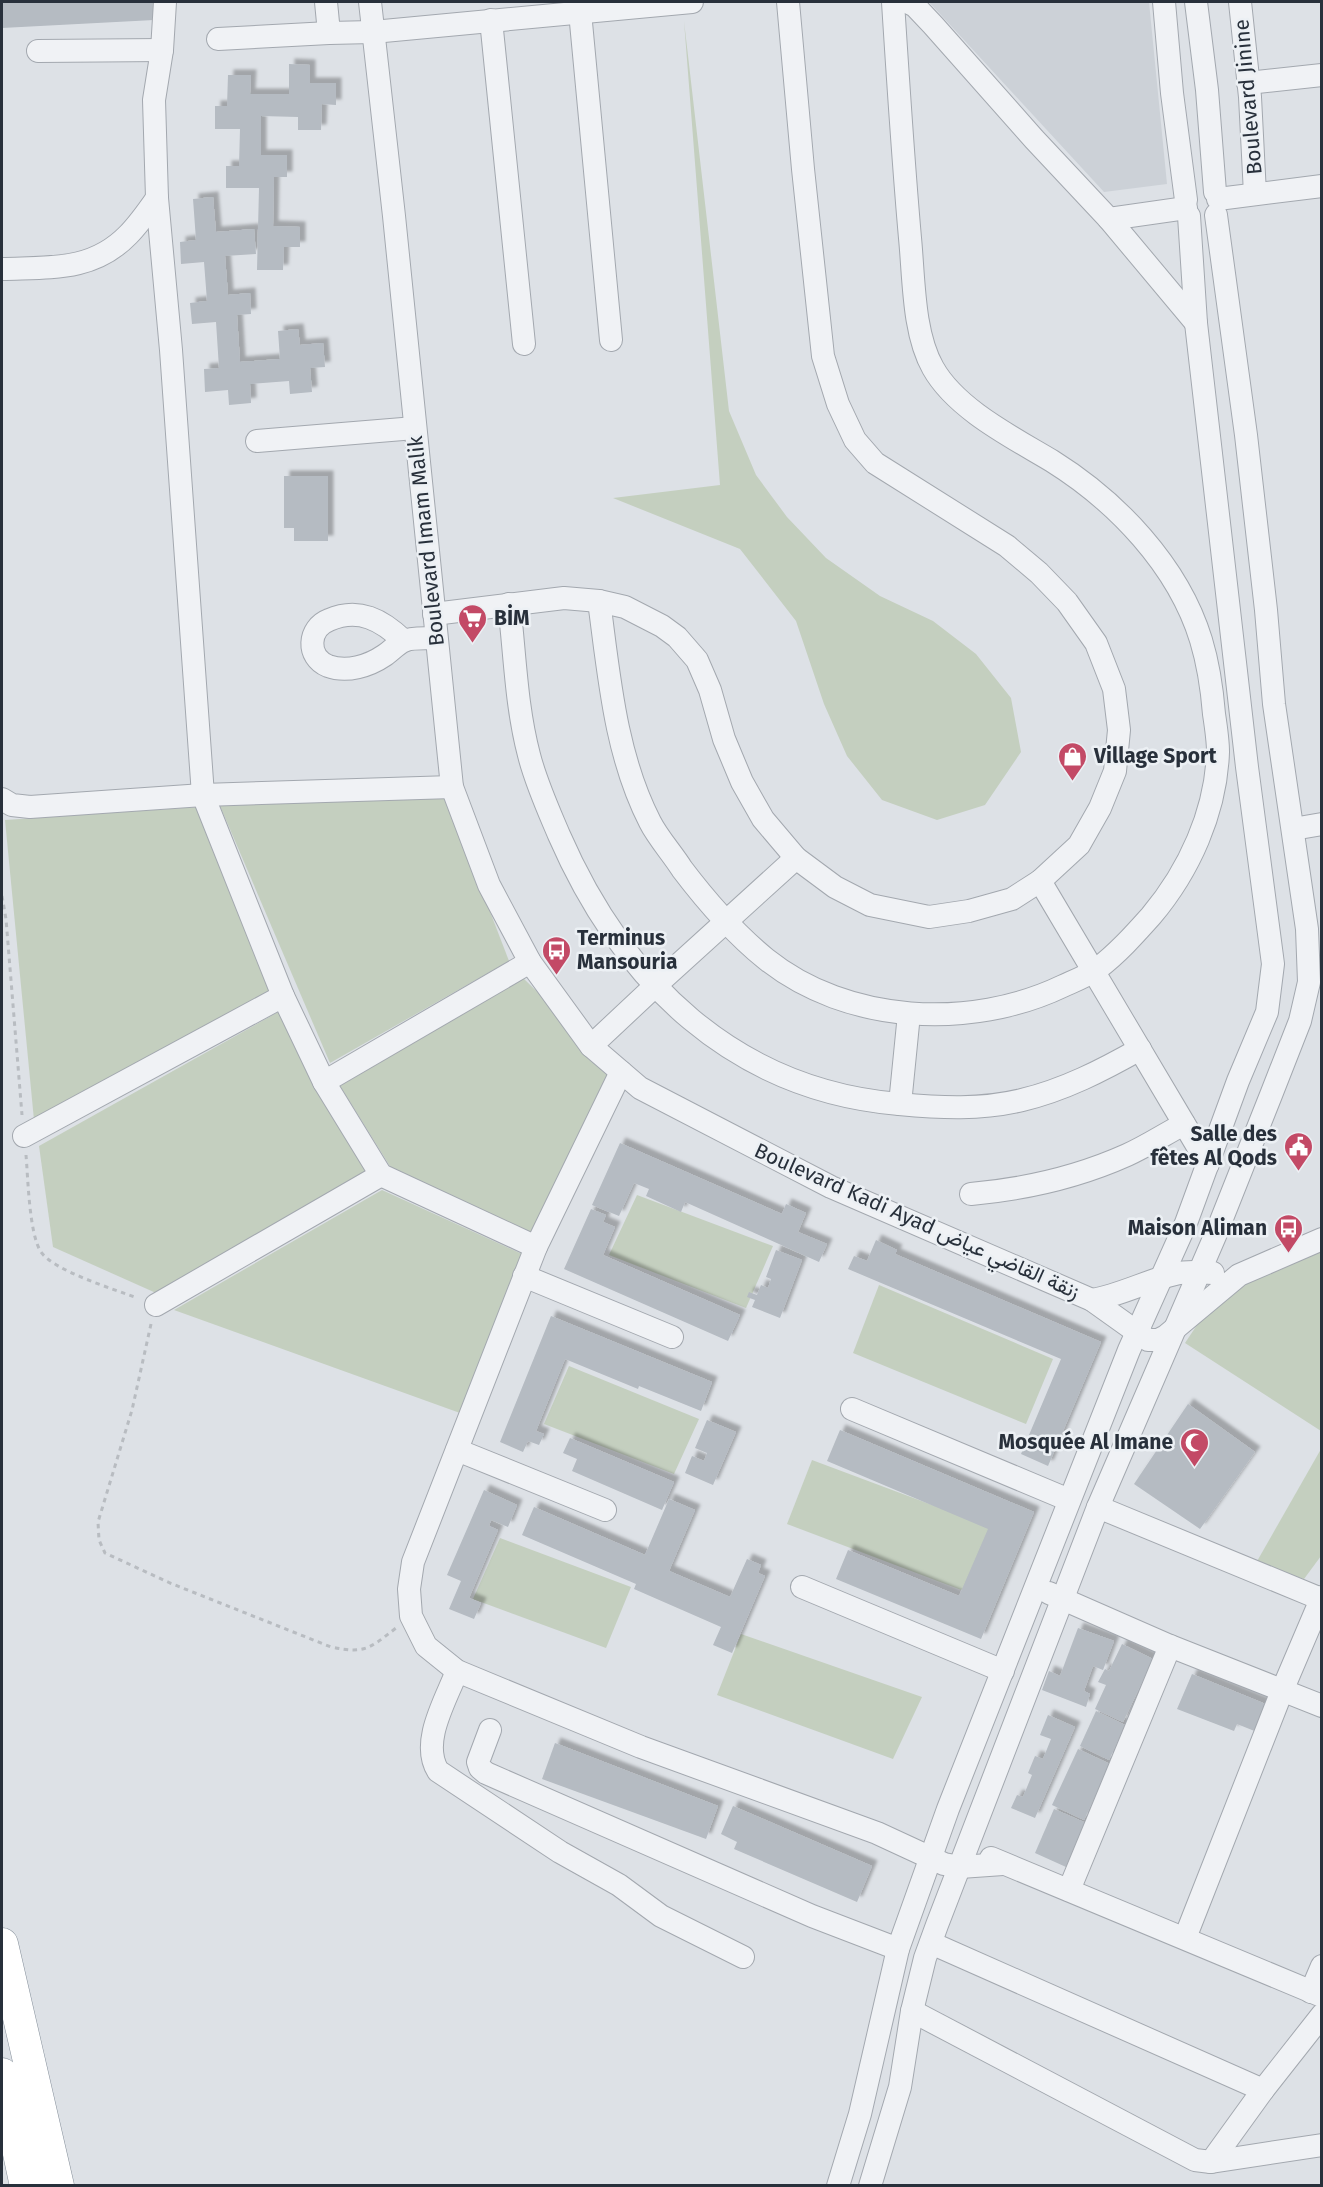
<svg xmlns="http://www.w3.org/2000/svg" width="1323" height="2187" font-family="'Fira Sans',Vazirmatn,sans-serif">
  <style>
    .built { fill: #ccd1d7 }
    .green { fill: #c4cfbf }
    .building { fill: #b5bbc2; filter: url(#shadow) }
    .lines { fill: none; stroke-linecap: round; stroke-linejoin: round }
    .minor-casing { stroke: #a3a8af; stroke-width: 24 }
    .highway-casing { stroke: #86909b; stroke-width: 33 }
    .path { stroke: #b8bcc1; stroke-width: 3; stroke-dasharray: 4.5 4.5; stroke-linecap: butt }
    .minor { stroke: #f0f2f5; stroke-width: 22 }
    .highway { stroke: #fff; stroke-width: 32 }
    .labels { text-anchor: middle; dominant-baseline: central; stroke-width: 5; stroke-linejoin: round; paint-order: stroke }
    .street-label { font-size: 21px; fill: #28303b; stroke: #ecf0f4 }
    .poi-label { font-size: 21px; font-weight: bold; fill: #28303b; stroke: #ecf0f4; text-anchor: start }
  </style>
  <defs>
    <filter id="shadow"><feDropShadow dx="5.5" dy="-5.5" stdDeviation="1.5" flood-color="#0004"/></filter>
  </defs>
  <rect width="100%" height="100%" fill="#dde1e6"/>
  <path class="built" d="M929,2H1149L1167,184L1104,192Z"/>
  <g class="green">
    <path d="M684,21L729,411L756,475L787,517L826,558L880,596L933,621L976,654L1011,698L1021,752L985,805L937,820L882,800L847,756L824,704L796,621L740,549L613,498L720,485Z"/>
    <path d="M446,797L509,961L330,1063L220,806Z"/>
    <path d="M199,807L271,990L34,1120L5,820Z"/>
    <path d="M523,978L616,1068L527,1243L391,1168L340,1086Z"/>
    <path d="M280,1011L366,1171L156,1293L53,1247L39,1146Z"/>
    <path d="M382,1190L522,1254L460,1413L174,1310Z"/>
    <path d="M637,1195L773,1246L746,1308L609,1255Z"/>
    <path d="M1321,1249V1431L1185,1343L1223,1286Z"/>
    <path d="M879,1285L1053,1359L1026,1424L853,1353Z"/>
    <path d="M569,1366L699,1419L674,1474L544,1424Z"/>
    <path d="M1321,1449V1556L1304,1579L1256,1563Z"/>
    <path d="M812,1460L991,1527L964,1591L787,1524Z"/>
    <path d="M500,1538L631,1587L606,1648L473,1599Z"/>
    <path d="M741,1634L922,1697L893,1759L717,1695Z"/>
  </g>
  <g class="building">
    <path d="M2,2H152L154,20L2,28Z"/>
    <path d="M289,64L310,65V83H336V105L322,104L321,130H298V117L261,116V155H287V177H274L273,226L300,227V247H284L283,270H257L259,188H226V166H239L240,129H215V106H227L228,75H251L250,94H289Z"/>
    <path d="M213,197L216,232L254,229L256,254L225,256L228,295L250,293L251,314L237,315L240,362L280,359L278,331L298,329L300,345L323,343L325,367L310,368L312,392L290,394L289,381L250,384L251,403L229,405L228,390L205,392L204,369L219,368L216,322L192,324L190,303L207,301L204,262L181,264L180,242L196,240L193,199Z"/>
    <path d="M284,476H328V541H294V528H284Z"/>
    <path d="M620,1143L782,1214L786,1204L806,1213L798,1232L827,1244L819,1262L685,1202L681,1212L646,1196L649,1189L634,1183L619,1216L592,1205Z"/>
    <path d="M591,1209L606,1215L603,1222L615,1227L603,1255L740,1315L728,1341L564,1269Z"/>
    <path d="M876,1240L897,1250L895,1254L1101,1342L1048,1466L1021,1454L1061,1359L848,1269L854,1256L867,1261Z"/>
    <path d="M776,1250L802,1260L780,1318L752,1307L755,1300L747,1297L749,1292L757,1295L761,1285L768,1288L771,1279L766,1277Z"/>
    <path d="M551,1316L712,1382L701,1411L639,1386L638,1389L565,1359L536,1431L544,1434L539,1445L528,1441L523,1452L500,1442Z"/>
    <path d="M1188,1404L1255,1452L1200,1529L1134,1484Z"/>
    <path d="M707,1420L736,1432L713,1485L685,1473L692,1456L704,1461L707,1453L695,1448Z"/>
    <path d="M840,1430L1034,1512L981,1639L836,1579L848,1550L959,1596L988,1529L827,1461Z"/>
    <path d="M570,1438L674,1482L662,1510L572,1471L577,1459L563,1453Z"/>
    <path d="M484,1490L517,1505L508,1527L491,1520L489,1526L498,1530L469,1598L481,1603L474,1619L449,1609L461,1581L447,1575Z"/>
    <path d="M669,1499L695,1510L669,1571L730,1597L747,1559L761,1565L758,1573L765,1576L732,1653L713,1645L721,1627L634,1589L636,1584L522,1535L534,1507L645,1555Z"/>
    <path d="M1078,1628L1114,1641L1103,1670L1093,1666L1084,1691L1090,1694L1086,1707L1042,1690L1049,1671L1060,1676Z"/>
    <path d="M1122,1644L1153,1659L1123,1722L1095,1709L1106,1685L1098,1682L1105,1669L1109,1671Z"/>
    <path d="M1192,1674L1268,1705L1257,1732L1237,1724L1234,1731L1177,1709Z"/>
    <path d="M1096,1711L1125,1725L1109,1760L1080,1746Z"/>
    <path d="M1048,1715L1075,1727L1035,1818L1011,1808L1017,1795L1023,1797L1032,1775L1028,1773L1035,1756L1043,1759L1051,1739L1040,1735Z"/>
    <path d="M555,1743L718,1806L706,1839L542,1779Z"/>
    <path d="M1078,1749L1110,1764L1084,1820L1052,1805Z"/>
    <path d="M733,1806L872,1866L857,1902L734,1849L737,1842L721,1834Z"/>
    <path d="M1054,1809L1086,1823L1066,1867L1035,1853Z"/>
  </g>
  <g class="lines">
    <defs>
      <g id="minor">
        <path d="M165,2L162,50L154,100L157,198L171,350L203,795L283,996L324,1082L381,1175L536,1247"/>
        <path d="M326,2L329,33L373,32L692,2"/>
        <path d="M370,2L394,216L452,787L489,885L530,962L591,1046L640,1088L831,1187L1092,1300L1148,1340H1158L1166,1336L1239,1275L1322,1239"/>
        <path d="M907,2L915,6L933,25L1034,139L1109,219L1196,323"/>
        <path d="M1164,2L1172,93L1186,200"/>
        <path d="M1196,2L1207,90L1215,192"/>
        <path d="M1240,2L1250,97L1255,194"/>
        <path d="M580,12L611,340"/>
        <path d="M491,20L524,344"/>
        <path d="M218,39L329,33"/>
        <path d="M38,51L162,50"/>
        <path d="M1248,83L1322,75"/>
        <path d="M1218,199L1322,186"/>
        <path d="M1109,219L1186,208"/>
        <path d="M2,269C49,267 92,272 128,235C139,224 148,211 157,198"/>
        <path d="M257,441L415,428"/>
        <path d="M599,601C609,675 615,754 650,822C658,838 672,853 682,869C707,902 734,933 766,959C847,1024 971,1030 1063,986C1074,981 1087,976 1097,969C1117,954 1134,935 1151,916C1189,871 1216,812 1218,752C1218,740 1216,727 1214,714C1212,689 1208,663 1201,640C1178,565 1116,501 1052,461C1012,437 956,409 933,368C913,333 914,279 910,238C903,159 898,81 893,2"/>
        <path d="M509,604C515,654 516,706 529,755C536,783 548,809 559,835C623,982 734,1090 899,1104C941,1108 981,1110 1022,1100C1064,1090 1103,1070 1140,1049"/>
        <path d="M434,614L564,598L599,601L625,607L662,626L677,637L697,660L710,690L724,739L742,782L763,819L796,858L835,887L870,905L929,917L969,911L1012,899L1040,881L1079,845L1100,808L1115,771L1119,730L1114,689L1096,643L1067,602L1039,573L1007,546L875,463L855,440L838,404L823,356L803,169L788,2"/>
        <path d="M404,641C382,620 359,607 329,620C308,628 306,657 328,666C347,673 369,666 385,655C391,651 397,644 404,641C412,637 427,639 436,638"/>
        <path d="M2,799L12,805L30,807L203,795L452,787"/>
        <path d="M1293,829L1322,824"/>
        <path d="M1040,881L1208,1164"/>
        <path d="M591,1046L655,986L796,858"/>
        <path d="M621,1072L536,1247L413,1562L409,1589L411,1616L426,1646L457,1671L641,1747L877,1833L944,1864L960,1867L1003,1864"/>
        <path d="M324,1082L530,962"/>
        <path d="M900,1104L909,1014"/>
        <path d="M24,1136L283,996"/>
        <path d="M971,1194C1026,1189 1078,1177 1127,1155C1147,1146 1165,1134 1184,1124"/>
        <path d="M524,1276L672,1337"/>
        <path d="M1092,1300C1121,1295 1146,1281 1175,1274C1187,1271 1200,1272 1213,1273"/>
        <path d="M156,1305L381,1175"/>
        <path d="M852,1409L1069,1500"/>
        <path d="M457,1450L605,1510"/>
        <path d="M1098,1507L1321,1599"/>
        <path d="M802,1587L1003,1671"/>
        <path d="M1049,1593L1170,1646L1322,1706"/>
        <path d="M457,1671C446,1700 420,1742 438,1771L560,1852L619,1885L661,1916L743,1957"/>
        <path d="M490,1730L478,1762L480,1768L486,1773L812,1916L898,1949"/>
        <path d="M991,1858L1322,1996"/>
        <path d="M1069,1890L1170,1646"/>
        <path d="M1185,1938L1282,1691L1322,1597"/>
        <path d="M931,1943L1263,2090"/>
        <path d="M1311,1992L1322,1966"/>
        <path d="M912,2011L1195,2160L1211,2162L1322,2145"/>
        <path d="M1211,2162L1263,2090L1322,2015"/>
        <path d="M838,2186L860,2114L898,1949L948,1809L1129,1350L1186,1223L1238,1081L1267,1012L1273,964L1247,767L1196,323L1189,216"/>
        <path d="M870,2186L900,2087L912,2011L925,1958L937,1925L1098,1507L1215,1236L1271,1095L1300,1021L1309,982L1307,929L1274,704L1266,610L1246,435L1216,215"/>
      </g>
      <g id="highway">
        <path d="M2,1944L58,2186"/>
        <path d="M2,2074L26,2186"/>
      </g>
    </defs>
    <use href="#minor" class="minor-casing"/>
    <use href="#highway" class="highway-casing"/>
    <g class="path">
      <path d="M2,896L6,919L22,1115"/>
      <path d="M26,1155C28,1177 29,1234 41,1252C54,1271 114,1289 137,1298"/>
      <path d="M151,1324L132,1410L98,1522L99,1540L105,1553L170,1583L331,1647C365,1654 369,1649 396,1628"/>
    </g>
    <use href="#minor" class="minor"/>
    <use href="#highway" class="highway"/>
  </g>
  <defs>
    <symbol id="supermarket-pin" viewBox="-11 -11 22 30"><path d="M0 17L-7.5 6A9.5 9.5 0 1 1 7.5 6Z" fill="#c34a66" stroke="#ecf0f4"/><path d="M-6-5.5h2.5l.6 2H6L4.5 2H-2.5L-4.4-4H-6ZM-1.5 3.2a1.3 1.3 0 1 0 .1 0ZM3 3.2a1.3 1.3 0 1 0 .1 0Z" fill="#fff"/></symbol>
    <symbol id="shop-pin" viewBox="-11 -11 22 30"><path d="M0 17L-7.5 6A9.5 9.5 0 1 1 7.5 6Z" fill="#c34a66" stroke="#ecf0f4"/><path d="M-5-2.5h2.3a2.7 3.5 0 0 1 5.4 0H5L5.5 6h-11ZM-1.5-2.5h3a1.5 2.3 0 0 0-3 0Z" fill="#fff"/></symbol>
    <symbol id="bus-pin" viewBox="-11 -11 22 30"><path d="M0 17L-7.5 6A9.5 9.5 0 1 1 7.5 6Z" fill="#c34a66" stroke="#ecf0f4"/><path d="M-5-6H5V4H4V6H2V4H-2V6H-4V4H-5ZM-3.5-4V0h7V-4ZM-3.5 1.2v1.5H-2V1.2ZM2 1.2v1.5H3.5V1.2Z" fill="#fff"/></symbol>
    <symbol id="civic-pin" viewBox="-11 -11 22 30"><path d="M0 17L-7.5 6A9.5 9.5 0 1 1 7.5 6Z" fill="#c34a66" stroke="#ecf0f4"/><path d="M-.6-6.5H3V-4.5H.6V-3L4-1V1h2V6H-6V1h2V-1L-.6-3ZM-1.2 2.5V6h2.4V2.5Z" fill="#fff"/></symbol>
    <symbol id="mosque-pin" viewBox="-11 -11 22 30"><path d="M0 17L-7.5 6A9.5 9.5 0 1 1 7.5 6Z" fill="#c34a66" stroke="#ecf0f4"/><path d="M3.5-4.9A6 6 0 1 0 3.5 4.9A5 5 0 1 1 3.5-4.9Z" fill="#fff"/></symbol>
  </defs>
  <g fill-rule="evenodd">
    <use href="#supermarket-pin" x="456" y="602" width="33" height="45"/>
    <use href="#shop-pin" x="1056" y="740" width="33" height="45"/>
    <use href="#bus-pin" x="540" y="934" width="33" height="45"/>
    <use href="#civic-pin" x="1282" y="1130" width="33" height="45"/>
    <use href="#bus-pin" x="1272" y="1212" width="33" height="45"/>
    <use href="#mosque-pin" x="1178" y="1426" width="33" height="45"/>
  </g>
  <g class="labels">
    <g class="street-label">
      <text transform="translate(1248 97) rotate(-95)">Boulevard Jinine</text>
      <text transform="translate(426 541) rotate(-96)">Boulevard Imam Malik</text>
      <text transform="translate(917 1221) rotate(24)">Boulevard Kadi Ayad زنقة القاضي عياض</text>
    </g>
    <g class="poi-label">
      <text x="494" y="618">BİM</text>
      <text x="1094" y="756">Village Sport</text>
      <text x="577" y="938">Terminus<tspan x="577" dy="24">Mansouria</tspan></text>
      <text x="1277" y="1134" text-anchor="end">Salle des<tspan x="1277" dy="24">fêtes Al Qods</tspan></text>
      <text x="1267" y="1228" text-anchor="end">Maison Aliman</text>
      <text x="1173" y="1442" text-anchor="end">Mosquée Al Imane</text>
    </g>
  </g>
  <rect width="1323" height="2187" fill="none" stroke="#28303b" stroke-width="6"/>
</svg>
